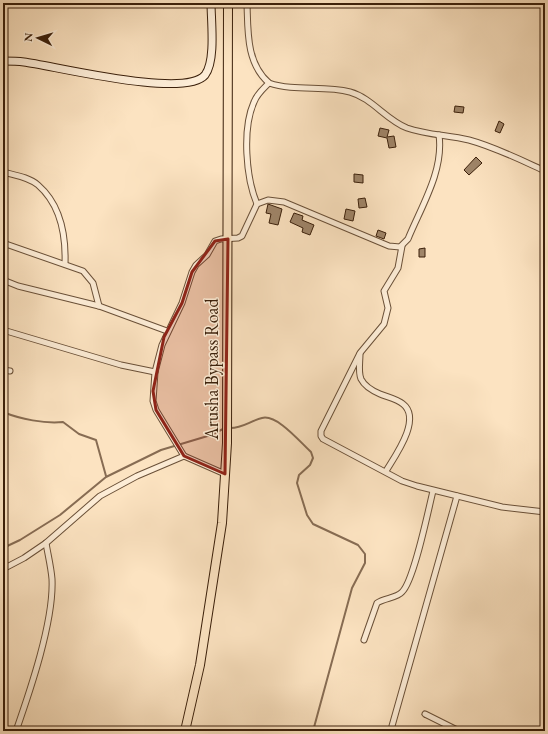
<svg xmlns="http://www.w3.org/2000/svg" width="548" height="734" font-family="'EB Garamond',serif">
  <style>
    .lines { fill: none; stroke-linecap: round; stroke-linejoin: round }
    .stream { stroke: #876c53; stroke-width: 2 }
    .building { fill: #9f8569; stroke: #3a1f0a }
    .street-casing { stroke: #6a5038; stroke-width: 7 }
    .secondary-casing { stroke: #3a1f0a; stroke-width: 9 }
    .primary-casing { stroke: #3a1f0a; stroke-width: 10 }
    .street { stroke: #fdedd7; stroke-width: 5 }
    .secondary { stroke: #fdedd7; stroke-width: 7 }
    .primary { stroke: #fce3c1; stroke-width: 8 }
    .marked { fill: #8f2418; fill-opacity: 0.2; stroke: #8f2418; stroke-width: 3; stroke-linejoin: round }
    .labels { text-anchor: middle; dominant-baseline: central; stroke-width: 3; stroke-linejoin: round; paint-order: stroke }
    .street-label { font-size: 18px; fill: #3a1f0a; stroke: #fdedd7 }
  </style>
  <rect width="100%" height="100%" fill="#fce3c1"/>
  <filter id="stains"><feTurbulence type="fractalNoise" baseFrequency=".005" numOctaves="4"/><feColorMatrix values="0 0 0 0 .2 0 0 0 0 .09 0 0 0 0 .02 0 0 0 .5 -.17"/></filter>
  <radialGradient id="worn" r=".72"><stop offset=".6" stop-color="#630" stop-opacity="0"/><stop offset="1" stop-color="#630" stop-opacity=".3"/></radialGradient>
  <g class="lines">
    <g class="stream">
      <path d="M3,412C20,419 45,424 63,422L79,434L96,440L106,476"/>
      <path d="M229,428C241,429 250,421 262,418C277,414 300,442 311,452L313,458L310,465L299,475L297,483L307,515L313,524L358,545L365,554V563L352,588L313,731"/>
      <path d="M3,548L20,540L60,515L106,477L161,450L211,435L225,428"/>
    </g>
  </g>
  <g class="building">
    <path d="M455,106L464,107L463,113L454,112Z"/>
    <path d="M499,121L504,124L500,133L495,131Z"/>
    <path d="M380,128L389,130L387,137L394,136L396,147L389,148L387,138L378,136Z"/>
    <path d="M476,157L482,163L469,175L464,170Z"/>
    <path d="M354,174L363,175V183L354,182Z"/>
    <path d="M365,198L367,207L359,208L358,199Z"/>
    <path d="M268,204L282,209L278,225L269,223L271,214L266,213Z"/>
    <path d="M346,209L355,211L353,221L344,219Z"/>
    <path d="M294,213L303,216L302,220L314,225L310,235L302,232L303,228L290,222Z"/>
    <path d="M378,230L386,233L384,239L376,236Z"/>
    <path d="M425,248V257H419V249Z"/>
  </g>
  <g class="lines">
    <defs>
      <g id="street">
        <path d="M247,3C248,31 246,63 269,83C295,92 324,85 350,92C372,98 386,120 407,128C427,135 448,135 469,140C495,147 521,160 545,171"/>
        <path d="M3,172C14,175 29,177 38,185C61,205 66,235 65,264"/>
        <path d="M257,204C246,178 242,129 254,102C257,94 263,89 269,83"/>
        <path d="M3,243L83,271L93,283L99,306"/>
        <path d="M402,246L398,268L384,291L388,308L384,324L360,353L321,431V436L323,439L402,481L417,486L502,507L545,512"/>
        <path d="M3,280L18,286L99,306L167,331"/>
        <path d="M3,330L121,365L155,372"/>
        <path d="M360,354C360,362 358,372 361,379C365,387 373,391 380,394C387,397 397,399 403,404C422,419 395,456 386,471"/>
        <path d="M3,370L10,371"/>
        <path d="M184,456L156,410L153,401L155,372L162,345L182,303L192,272L196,265L207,255L215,241L221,239L238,238L242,236L257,204L268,200L284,202L389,246L400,247L408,239C421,207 444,171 439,135"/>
        <path d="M3,569L24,558L46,543L100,496L137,476L184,456L225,474"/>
        <path d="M364,640L377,603C384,598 397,598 402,592C414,581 428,511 433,491"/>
        <path d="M425,714L459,731"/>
        <path d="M16,731C30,691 54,621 52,579C51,567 48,555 46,543"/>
        <path d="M394,731L392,726L457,496"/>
      </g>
      <path id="secondary" d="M3,61C10,61 17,61 24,62C55,66 185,99 205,75C216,61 211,20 211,3"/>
      <path id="primary" d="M185,731L200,665L222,523L227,443L228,3"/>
    </defs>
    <use href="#street" class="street-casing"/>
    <use href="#secondary" class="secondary-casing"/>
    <use href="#primary" class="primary-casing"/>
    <use href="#street" class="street"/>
    <use href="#secondary" class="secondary"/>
    <use href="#primary" class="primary"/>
  </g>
  <path class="marked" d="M228,239L225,474L184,456L156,410L153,391L164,337L182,303L192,272L215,241Z"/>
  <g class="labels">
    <g class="street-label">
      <text transform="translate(211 369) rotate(-90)">Arusha Bypass Road</text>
    </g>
  </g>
  <rect width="548" height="734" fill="none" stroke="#fce3c1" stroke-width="16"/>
  <rect x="4" y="4" width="540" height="726" fill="none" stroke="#3a1f0a" stroke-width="2"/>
  <rect x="8" y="8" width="532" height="718" fill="none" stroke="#3a1f0a"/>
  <g transform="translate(38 38) rotate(275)" stroke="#fdedd7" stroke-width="3" paint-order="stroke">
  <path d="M0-3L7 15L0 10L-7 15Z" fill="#3a1f0a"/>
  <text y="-6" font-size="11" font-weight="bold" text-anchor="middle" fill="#3a1f0a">N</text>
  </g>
  <rect width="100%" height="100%" filter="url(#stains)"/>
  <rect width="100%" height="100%" fill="url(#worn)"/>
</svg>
